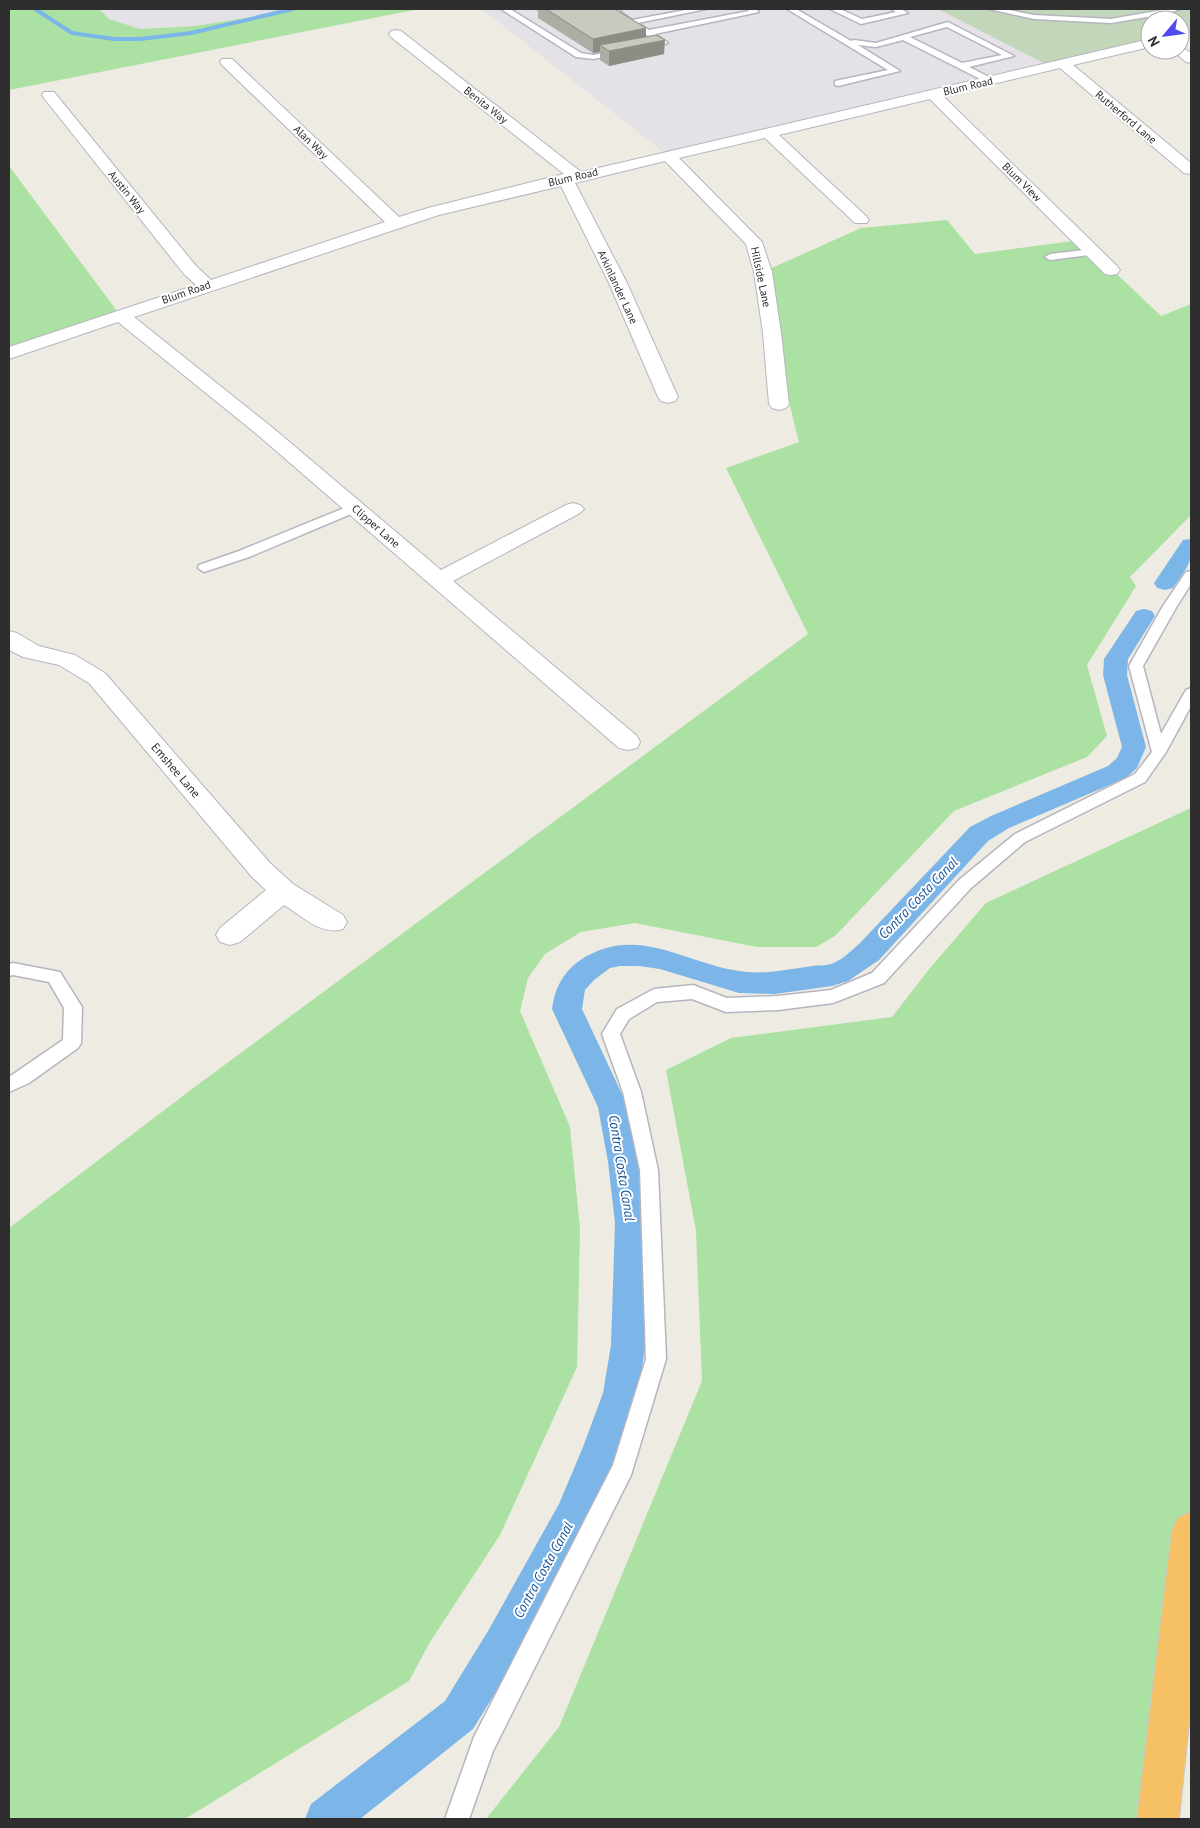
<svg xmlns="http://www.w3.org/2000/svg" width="1200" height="1828" font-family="'PT Sans',sans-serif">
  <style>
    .industrial { fill: #e4e1e7 }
    .green { fill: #abe1a2 }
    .cemetery { fill: #c2d7ba }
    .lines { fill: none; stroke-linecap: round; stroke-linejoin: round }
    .stream { stroke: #7cb6e9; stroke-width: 4 }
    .canal { fill: #7cb6e9; fill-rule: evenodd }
    .lane-casing { stroke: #b5b5c0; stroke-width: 3 }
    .street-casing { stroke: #b5b5c0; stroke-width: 2 }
    .highway-casing { stroke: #c9c9c9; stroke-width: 2 }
    .lane { fill: #fff; fill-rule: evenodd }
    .street { fill: #fff; fill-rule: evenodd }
    .highway { fill: #f6c165; fill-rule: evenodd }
    .wall { fill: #aeada5 }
    .shaded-wall { fill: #8d8d86 }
    .building { fill: #cac9c0; stroke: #8d8d86 }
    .labels { text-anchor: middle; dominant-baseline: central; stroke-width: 4; stroke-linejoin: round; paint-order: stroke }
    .far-street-label { font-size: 11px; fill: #2e2e2e; stroke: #fff }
    .street-label { font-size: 12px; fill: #2e2e2e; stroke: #fff }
    .water-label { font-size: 14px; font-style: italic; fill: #15529a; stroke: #fff }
  </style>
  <rect width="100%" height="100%" fill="#eeebe2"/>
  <g class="industrial">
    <path d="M99,9H290L276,13L194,26L140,29L109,19Z"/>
    <path d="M482,9H938L1051,67L667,155Z"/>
  </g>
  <g class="green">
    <path d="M9,9H99L109,19L140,29L195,26L276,13L290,9H419L9,90Z"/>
    <path d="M9,166L120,315L9,353Z"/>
    <path d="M947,220L975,254L1081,240L1161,316L1191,304V515L1130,577L1136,586L1087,665L1107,736L1087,757L954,811L835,936L816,947H757L635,923L581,932L545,954L528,978L520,1011L570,1127L580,1229L577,1367L500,1535L430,1642L409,1681L185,1819H9V1228L196,1086L808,634L726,468L799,442L772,333L763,272L861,228Z"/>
    <path d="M1191,808V1545L1160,1819H486L559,1727L702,1381L696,1231L666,1070L731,1038L892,1017L930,968L986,903Z"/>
  </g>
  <path class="cemetery" d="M938,9H1191V32L1180,35V20H1150V43L1051,67Z"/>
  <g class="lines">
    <path class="stream" d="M35,9L72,33L114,39H140L191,33L293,9"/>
    <g class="canal">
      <path d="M1191,539C1193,564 1187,567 1173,588L1165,590L1157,588L1154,583L1183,540Z"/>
      <path d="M1144,609L1152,611L1155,616L1128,659L1127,675L1146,747L1137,768L1126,778L1009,828L988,841L879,960L848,981L832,986L775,994L739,993L660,969L639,966H620L610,968L594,980L585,990L582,1009L628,1107L640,1162L647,1223L645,1345L639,1393L619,1448L585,1530L516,1659L473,1729L360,1819H305L311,1804L445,1701L488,1631L559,1504L583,1447L603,1393L611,1345L615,1223L608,1162L598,1107L552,1009C554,990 563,972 579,961C638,921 688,967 747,972C769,974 790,969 812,966C818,965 825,966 831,964C841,961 851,951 859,944L970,827L991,816L1108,766L1117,758L1122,747L1103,675L1104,659L1136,611Z"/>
    </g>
    <defs>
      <g id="lane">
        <path d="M501,9H510L581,53L593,55L621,50L625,52L593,59L576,57Z"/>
        <path d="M609,9H622L619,11L632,20L691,9H706L638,23L649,30L749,11L748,9H756L759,12L655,34L668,43L655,46L651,44L656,41L609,12Z"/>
        <path d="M787,9H796L851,41L854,40L876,43L948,22L1014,56L969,67L993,79L994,81L990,84L903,40L876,47L858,45L900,71L838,86L835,85V81L888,70ZM947,27L1002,55L962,63L910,37Z"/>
        <path d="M830,9H840L862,19L896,12L891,9H901L908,13L861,24Z"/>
        <path d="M989,9H1004L1034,15L1111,19L1168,9H1181L1168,13L1181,20H1170L1159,15L1111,23L1034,19Z"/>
        <path d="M1093,249L1098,252L1097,254L1050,260L1045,257L1050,254Z"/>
        <path d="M354,504L358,505L360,508L358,511L249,557L204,572L198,568L199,565L239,551Z"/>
        <path d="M1191,571V584L1177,606L1143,666L1161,734L1186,690L1191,688V706L1166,752L1145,782L1025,842L971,888L884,983L833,1003L778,1010L726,1012L692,999L657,1002L629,1019L620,1034L641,1092L658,1170L666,1359L631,1475L493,1751L469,1819H445L474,1737L613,1465L646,1359L640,1170L623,1092L602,1034L617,1009L654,989L693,985L727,998L778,996L831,990L872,973L959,880L1015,834L1135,774L1152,752L1129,666L1163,606L1186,572Z"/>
        <path d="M13,963L60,972L82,1007L81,1043L78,1048L29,1083L9,1092V1077L63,1040L64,1008L49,982L13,975L9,976V964Z"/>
      </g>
      <g id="street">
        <path d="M396,30L401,31L581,172L1150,39V47L1073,65L1191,163V174L1184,173L1060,68L943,96L1117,266L1120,270L1117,274L1111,275L1105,274L930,99L779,135L867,217L869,220L867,223H855L765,138L679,158L762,242L772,272L781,333L789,404L786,408L779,410L772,408L769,404L763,333L754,272L746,244L665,161L575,183L627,283L678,397L675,401L668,403L661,401L658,397L609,283L561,186L439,215L134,317L273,428L441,570L566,505L573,503L580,505L584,509L580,513L453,581L637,736L640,742L637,748L628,750L619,748L259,436L118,322L9,359V347L196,285L184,274L44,98L42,95L44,92H54L196,266L211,280L385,222L222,65L220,62L222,59H232L399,217L428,208L564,174L391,37L389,34L391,31Z"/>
        <path d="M1180,46L1191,53V63L1186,62L1172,50H1180Z"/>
        <path d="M9,631L17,633L39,646L75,655L105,673L270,863L293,884L343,915L347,922L343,929C322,936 302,916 284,905L240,942L230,945L220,942L216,935L220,928L266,890L252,877L89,683L59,665L23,657L9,650Z"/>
      </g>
      <path id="highway" d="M1191,1512V1704L1179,1819H1137L1172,1531L1178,1518Z"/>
    </defs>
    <use href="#lane" class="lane-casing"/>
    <use href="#street" class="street-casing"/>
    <use href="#highway" class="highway-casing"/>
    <use href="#lane" class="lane"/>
    <use href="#street" class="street"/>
    <use href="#highway" class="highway"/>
  </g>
  <path class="wall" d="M534,9H615L664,54L609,66L600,60V52L593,53L538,18V11Z"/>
  <g class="shaded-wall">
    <path d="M646,28V42L600,45V52L593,53V39Z"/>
    <path d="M665,40L664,54L609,66V51Z"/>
  </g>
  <g class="building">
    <path d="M546,9H615L646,28L593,39Z"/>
    <path d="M656,35L665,40L609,51L600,45Z"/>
  </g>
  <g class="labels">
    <g class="far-street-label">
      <text transform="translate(968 86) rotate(-13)">Blum Road</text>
      <text transform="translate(486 105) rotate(38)">Benita Way</text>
      <text transform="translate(1126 117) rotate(40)">Rutherford Lane</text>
      <text transform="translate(311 142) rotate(44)">Alan Way</text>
      <text transform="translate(573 177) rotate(-13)">Blum Road</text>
      <text transform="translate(1022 182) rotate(45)">Blum View</text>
      <text transform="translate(127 192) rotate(51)">Austin Way</text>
      <text transform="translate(761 277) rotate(78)">Hillside Lane</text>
      <text transform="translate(618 287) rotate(65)">Arkinlander Lane</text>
      <text transform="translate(186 292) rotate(-19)">Blum Road</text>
      <text transform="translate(376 526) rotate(41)">Clipper Lane</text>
    </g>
    <g class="street-label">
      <text transform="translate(176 770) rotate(49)">Emshee Lane</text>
    </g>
    <g class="water-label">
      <text transform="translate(918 898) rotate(-46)">Contra Costa Canal</text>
      <text transform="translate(622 1168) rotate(81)">Contra Costa Canal</text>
      <text transform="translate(543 1570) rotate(-61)">Contra Costa Canal</text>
    </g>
  </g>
  <rect width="1200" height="1828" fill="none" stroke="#2e2e2e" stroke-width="20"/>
  <g transform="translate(1165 35) rotate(241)"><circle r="24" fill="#ffffff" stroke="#ababab"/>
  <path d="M0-4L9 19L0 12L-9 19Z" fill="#4e4cf1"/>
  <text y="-8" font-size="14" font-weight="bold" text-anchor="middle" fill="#2e2e2e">N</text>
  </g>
</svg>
